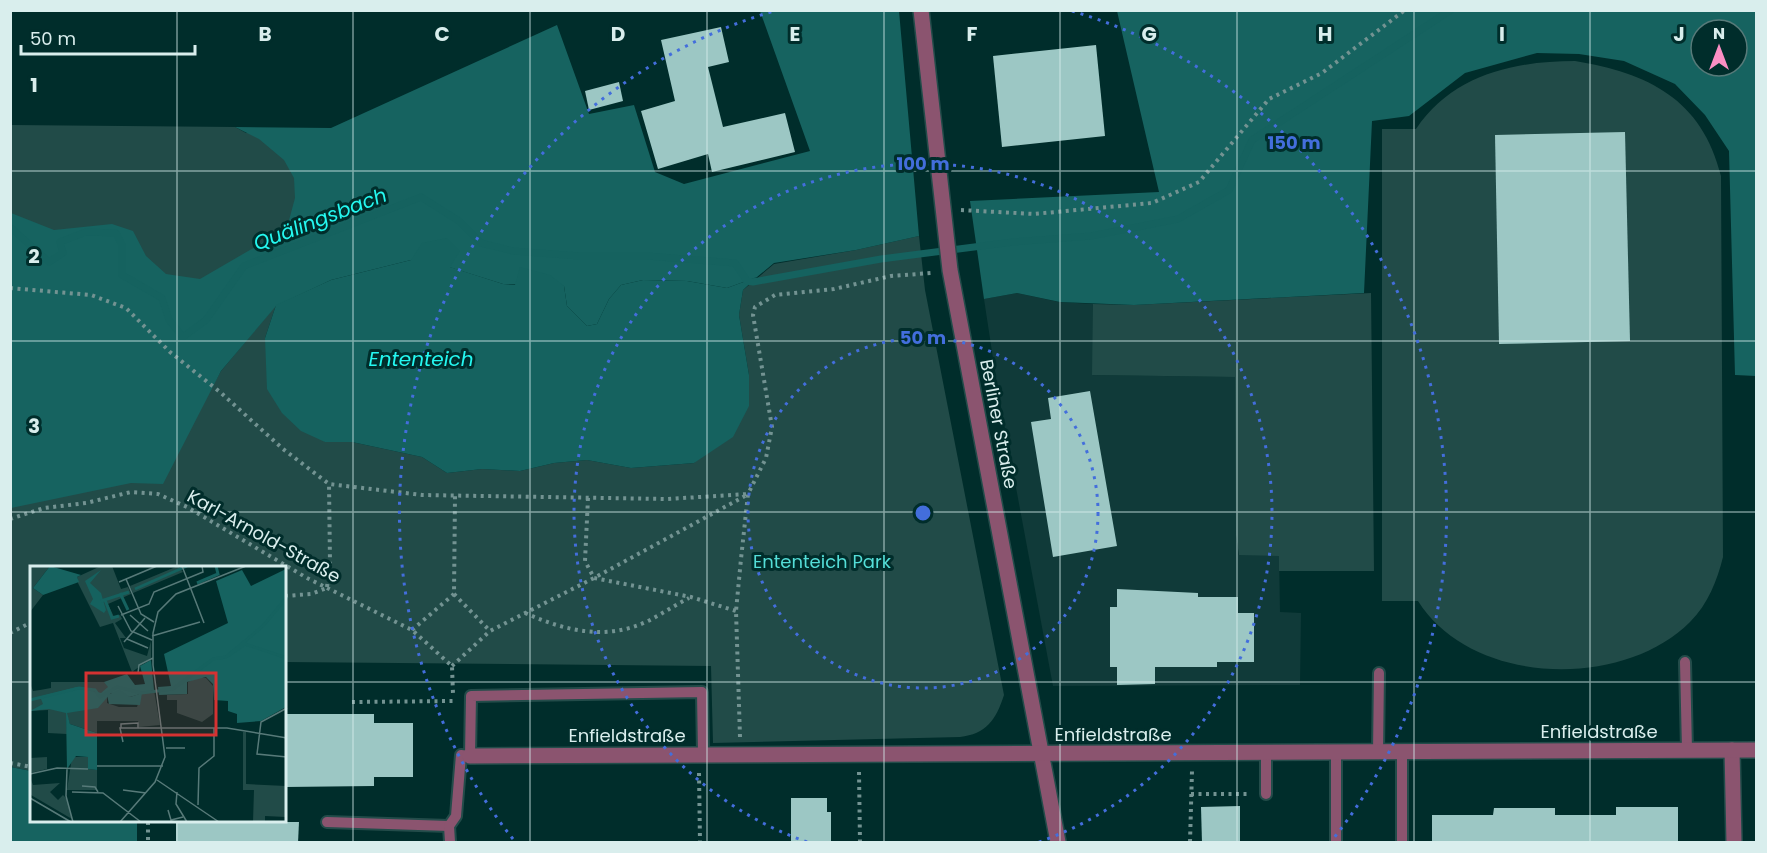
<svg xmlns="http://www.w3.org/2000/svg" width="1767" height="853" font-family="Poppins,sans-serif">
  <style>
    .built { fill: #103a39 }
    .green { fill: #214b48 }
    .forest { fill: #166360; fill-rule: evenodd }
    .water { fill: #15625f }
    .lines { fill: none; stroke-linecap: round; stroke-linejoin: round }
    .stream { stroke: #15625f; stroke-width: 7 }
    .building { fill: #9cc7c4 }
    .service-casing { stroke: #234c4a; stroke-width: 14 }
    .minor-casing { stroke: #234c4a; stroke-width: 18 }
    .path { stroke: #739392; stroke-width: 4; stroke-dasharray: 3 4.5; stroke-linecap: butt }
    .service { stroke: #8b546f; stroke-width: 10 }
    .minor { stroke: #8b546f; stroke-width: 15 }
    .grid { fill: none; stroke: #d9eeed; stroke-width: 1.5; stroke-opacity: 0.55 }
    .ring { fill: none; stroke: #436edc; stroke-width: 3; stroke-dasharray: 3 6 }
    .labels { text-anchor: middle; dominant-baseline: central; stroke-width: 6; stroke-linejoin: round; paint-order: stroke }
    .street-label { font-size: 18px; fill: #d9eeed; stroke: #002d2b }
    .park-label { font-size: 18px; fill: #54ded8; stroke: #002d2b }
    .water-label { font-size: 20px; font-style: italic; fill: #24f8f0; stroke: #002d2b }
    .inset-river { fill: none; stroke: #15625f; stroke-width: 3 }
    .inset-road { fill: none; stroke: #577a79; stroke-width: 1.5 }
    .view { fill: #d63232; fill-opacity: 0.15; stroke: #d63232; stroke-width: 3 }
    .inset-edge { fill: none; stroke: #d9eeed; stroke-width: 3 }
    .grid-label { font-size: 20px; text-anchor: middle; font-weight: bold; fill: #d9eeed; stroke: #002d2b; stroke-width: 6; stroke-linejoin: round; paint-order: stroke }
    .centre { fill: #436edc; stroke: #002d2b; stroke-width: 3 }
    .ring-label { font-size: 18px; text-anchor: middle; font-weight: bold; fill: #436edc; stroke: #002d2b; stroke-width: 6; stroke-linejoin: round; paint-order: stroke }
  </style>
  <rect width="100%" height="100%" fill="#002d2b"/>
  <path class="built" d="M1017,293L1059,302L1093,304V375L1236,377V536L1239,555H1279L1280,612L1301,613L1300,685L1053,686L998,391L984,299Z"/>
  <g class="green">
    <path d="M1575,61C1648,73 1702,99 1721,176L1723,557C1717,581 1708,604 1690,622C1622,690 1472,686 1418,601H1382V129H1416C1452,75 1514,61 1575,61Z"/>
    <path d="M11,125L235,127L246,133L329,134L364,218L238,269L208,394L221,371L276,305L265,338L325,442H352L422,457L447,473L482,469L520,471L554,463L587,460L631,468L694,463L749,375L739,315L743,290L774,264L856,250L919,236L925,290L1004,695C996,720 986,734 960,737L713,743L711,666L285,662V568H32L31,771L11,767Z"/>
    <path d="M1371,293L1374,571H1279V556L1239,555L1236,535L1235,377L1092,375L1093,304L1134,305Z"/>
  </g>
  <g class="forest">
    <path d="M760,11H899L919,236L856,250L774,263L757,277L727,288L687,281L643,280L621,285L609,299L597,324L587,326L567,306L564,286L503,284L449,267L411,260L331,280L276,306L221,371L163,484L131,483L11,508V213L54,230L112,224L133,231L146,256L166,274L200,279L274,236L288,224L295,198L294,178L284,160L259,139L235,127L331,128L557,25L589,114L634,105L655,172L684,184L810,151Z"/>
    <path d="M1117,11H1756V376L1735,375L1729,151L1705,115L1675,84L1624,61L1579,54L1537,53L1465,73L1409,116L1372,121L1364,293L1134,305L1060,302L1017,293L984,299L970,201L1159,192ZM1701,30H1737V66H1701Z"/>
    <path d="M11,767L31,771L32,822H137V842H11Z"/>
  </g>
  <path class="water" d="M447,238L460,251L450,267L503,284L515,285L520,267L550,275L564,286L567,306L587,326L597,324L609,299L621,285L643,280L687,281L727,288L757,277L743,290L739,315L749,375V406L733,437L694,463L631,468L587,460L554,463L520,471L482,469L447,473L422,457L352,442H325L301,431L282,413L267,389L265,338L276,305L331,280L411,260L422,243Z"/>
  <g class="lines">
    <path class="stream" d="M10,227L49,262L63,253L60,242L86,232L116,233L122,245V275L162,298L169,320L183,337L206,320L244,266L421,197L459,221L481,243L513,251L579,256H647L735,263L747,281L753,282L881,259L1013,242L1091,236L1178,219L1229,190L1252,140L1451,10"/>
  </g>
  <g class="building">
    <path d="M721,27L729,62L708,67L723,127L785,113L795,152L712,172L708,154L658,169L641,111L675,101L661,40Z"/>
    <path d="M1096,45L1105,136L1002,147L993,56Z"/>
    <path d="M619,82L623,101L589,110L585,91Z"/>
    <path d="M1625,132L1630,341L1499,344L1495,135Z"/>
    <path d="M1090,391L1117,546L1053,557L1031,422L1051,419L1048,398Z"/>
    <path d="M1117,589L1198,593V597H1238V613H1254V662H1217V667H1155V684L1117,685V667H1110V607H1117Z"/>
    <path d="M285,714H374V723H413V777H374V786L285,787Z"/>
    <path d="M791,798H827V812H831V843H791Z"/>
    <path d="M1240,806V843H1202L1201,807Z"/>
    <path d="M1616,807H1678V843H1432V815H1493L1494,808H1555V815H1616Z"/>
    <path d="M176,822H299L298,843H176Z"/>
  </g>
  <g class="lines">
    <defs>
      <g id="service">
        <path d="M1685,662L1687,750"/>
        <path d="M1266,753V794"/>
        <path d="M1378,753L1379,673"/>
        <path d="M327,822L449,826"/>
        <path d="M450,842L449,826L456,816L461,755L470,756L471,696L702,692L703,754"/>
        <path d="M1336,842V753"/>
        <path d="M1402,842V752"/>
      </g>
      <g id="minor">
        <path d="M921,10L950,270L1058,842"/>
        <path d="M1732,750L1734,842"/>
        <path d="M470,756L1756,750"/>
      </g>
    </defs>
    <use href="#service" class="service-casing"/>
    <use href="#minor" class="minor-casing"/>
    <g class="path">
      <path d="M961,210L1034,214L1152,203L1199,182L1269,99L1322,73L1405,10"/>
      <path d="M10,288L91,295L126,308L170,352L220,392L283,449L329,484L422,495L668,499L748,494"/>
      <path d="M588,498L585,561L594,578L691,597L736,611"/>
      <path d="M10,519L44,508L86,503L131,492L158,494L187,507L307,578L412,630L452,666L453,694"/>
      <path d="M327,587L330,563L329,484"/>
      <path d="M454,594L490,631"/>
      <path d="M285,596L311,594L327,588"/>
      <path d="M525,613C566,631 606,641 648,621C662,614 675,605 689,598"/>
      <path d="M412,630L454,594L455,496"/>
      <path d="M10,633L32,622"/>
      <path d="M452,666L490,631L594,578L745,496"/>
      <path d="M352,702L453,701"/>
      <path d="M740,737L736,611L741,559L748,494L766,458L772,427L753,315L755,307L775,295L834,289L891,276L931,273"/>
      <path d="M10,763L32,767"/>
      <path d="M859,772L860,842"/>
      <path d="M699,773L700,842"/>
      <path d="M1191,794H1251"/>
      <path d="M148,822V842"/>
      <path d="M1190,842L1192,771"/>
    </g>
    <use href="#service" class="service"/>
    <use href="#minor" class="minor"/>
  </g>
  <path class="grid" d="M177,10V568M353,10V842M530,10V842M707,10V842M884,10V842M1060,10V842M1237,10V842M1414,10V842M1590,10V842M10,171H1756M10,341H1756M10,512H1756M10,682H32M285,682H1756M177,822V842"/>
  <g class="ring">
    <circle cx="923" cy="513" r="175"/>
    <path d="M807 842A349 349 0 1 1 1039 842"/>
    <path d="M513 839A524 524 0 0 1 774 11M1072 11A524 524 0 0 1 1333 839"/>
  </g>
  <g class="labels">
    <g class="street-label">
      <text transform="translate(999 424) rotate(79)">Berliner Straße</text>
      <text transform="translate(264 536) rotate(29)">Karl-Arnold-Straße</text>
      <text x="1599" y="731">Enfieldstraße</text>
      <text x="1113" y="734">Enfieldstraße</text>
      <text x="627" y="735">Enfieldstraße</text>
    </g>
    <g class="park-label">
      <text x="822" y="561">Ententeich Park</text>
    </g>
    <g class="water-label">
      <text transform="translate(320 219) rotate(-21)">Quälingsbach</text>
      <text x="421" y="359">Ententeich</text>
    </g>
  </g>
  <g transform="translate(30 566)">
    <rect width="256" height="256" fill="#002d2b"/>
    <path d="M0,0H20L3,22L13,29L0,46ZM71,0H82L91,23L98,21L101,28L78,38L84,51L90,49L92,53L85,57L96,72H90L94,82L117,90L121,75V92L102,106L83,57L70,61L48,17L47,11ZM148,0L153,6L103,27L100,20ZM166,112H176L183,120V148L172,156L147,147V134H137V129L158,128V116ZM21,116H81L83,123L74,126L72,135L77,129V137L89,141H107L111,128L124,124L130,159L109,161L108,155H67V167L40,158L36,147L37,168L18,167V144L0,145V117L3,125L10,124L21,122ZM213,166H216V218L256,220V251L235,250V256H223L224,224H213ZM17,191V203L0,207V192ZM42,191H59V203L67,204V224H37ZM1,214L3,219L30,217L20,226L28,234L33,229L37,233L42,253L1,229Z" fill="#214b48"/>
    <path d="M20,0L51,9L47,11L49,16L13,29L3,22ZM256,3V141L231,155L207,157V148L198,145V135L184,134L183,118L176,111L157,116V128L129,129L128,121L141,120L134,88L198,57L186,15L212,4L221,20ZM121,94L124,124L100,131L81,127L68,142L37,147L40,158L67,167V204L58,203V191L46,190L37,203L36,147L19,143L0,145L13,138L11,133H0L47,121L71,127L78,121L74,116L97,108L105,119L115,118L110,100Z" fill="#166360"/>
    <path d="M71,4L60,17L71,27L76,44L74,47L60,38L63,33L55,15ZM89,124L100,131L112,127L110,139L79,138L77,129Z" fill="#15625f"/>
    <path class="inset-river" d="M167,17L188,8L186,0M105,23L157,0M90,27L98,44M75,34L82,52L89,50M71,35L99,26M198,90L215,78L257,92M0,134L49,122L65,124L70,131L87,121L112,127L143,123L183,93L196,91L233,60L257,31"/>
    <path class="inset-road" d="M152,0L174,57M96,13L111,48L124,56M89,16L127,0M88,40L101,65L122,74M91,49L119,38L124,26L173,6L172,0M100,49L118,65M122,70L170,56M97,73L118,82M94,76L115,52M108,107L109,99L123,92M257,142L231,156L227,188L257,191M91,162V158L108,157V162M93,176L90,162H197L257,172M136,182H155M67,200H133M37,203L36,230L43,256M0,208L27,202L58,203M127,214L189,256M52,220L65,221L68,226M93,224L116,227M42,226L73,227L111,256M147,226L146,238L157,256M0,232L41,256M168,239L169,202L184,190V162M138,244L141,254L153,251M90,256L125,216L135,191L123,99V67L128,46L146,28L216,0"/>
    <path class="view" d="M56,107H186V169H56Z"/>
    <rect width="256" height="256" class="inset-edge"/>
  </g>
  <g class="grid-label">
    <text x="265" y="41">B</text>
    <text x="442" y="41">C</text>
    <text x="618" y="41">D</text>
    <text x="795" y="41">E</text>
    <text x="972" y="41">F</text>
    <text x="1149" y="41">G</text>
    <text x="1325" y="41">H</text>
    <text x="1502" y="41">I</text>
    <text x="1679" y="41">J</text>
    <text x="34" y="92">1</text>
    <text x="34" y="263">2</text>
    <text x="34" y="433">3</text>
  </g>
  <circle cx="923" cy="513" r="9" class="centre"/>
  <g class="ring-label">
    <text x="1294" y="149">150 m</text>
    <text x="923" y="170">100 m</text>
    <text x="923" y="344">50 m</text>
  </g>
  <rect width="1767" height="853" fill="none" stroke="#d9eeed" stroke-width="24"/>
  <g transform="translate(1719 48)"><circle r="28" fill="#002d2b" stroke="#577a79" stroke-width="1.5"/>
  <path d="M0-4.5L10 22L0 15L-10 22Z" fill="#fb8fc4"/>
  <text y="-9" font-size="16" font-weight="bold" text-anchor="middle" fill="#d9eeed">N</text>
  </g>
  <path d="M21 45v9h174v-9" fill="none" stroke="#d9eeed" stroke-width="3"/>
  <text x="30" y="45" font-size="18" fill="#d9eeed" stroke="#002d2b" stroke-width="4.5" paint-order="stroke">50 m</text>
</svg>
